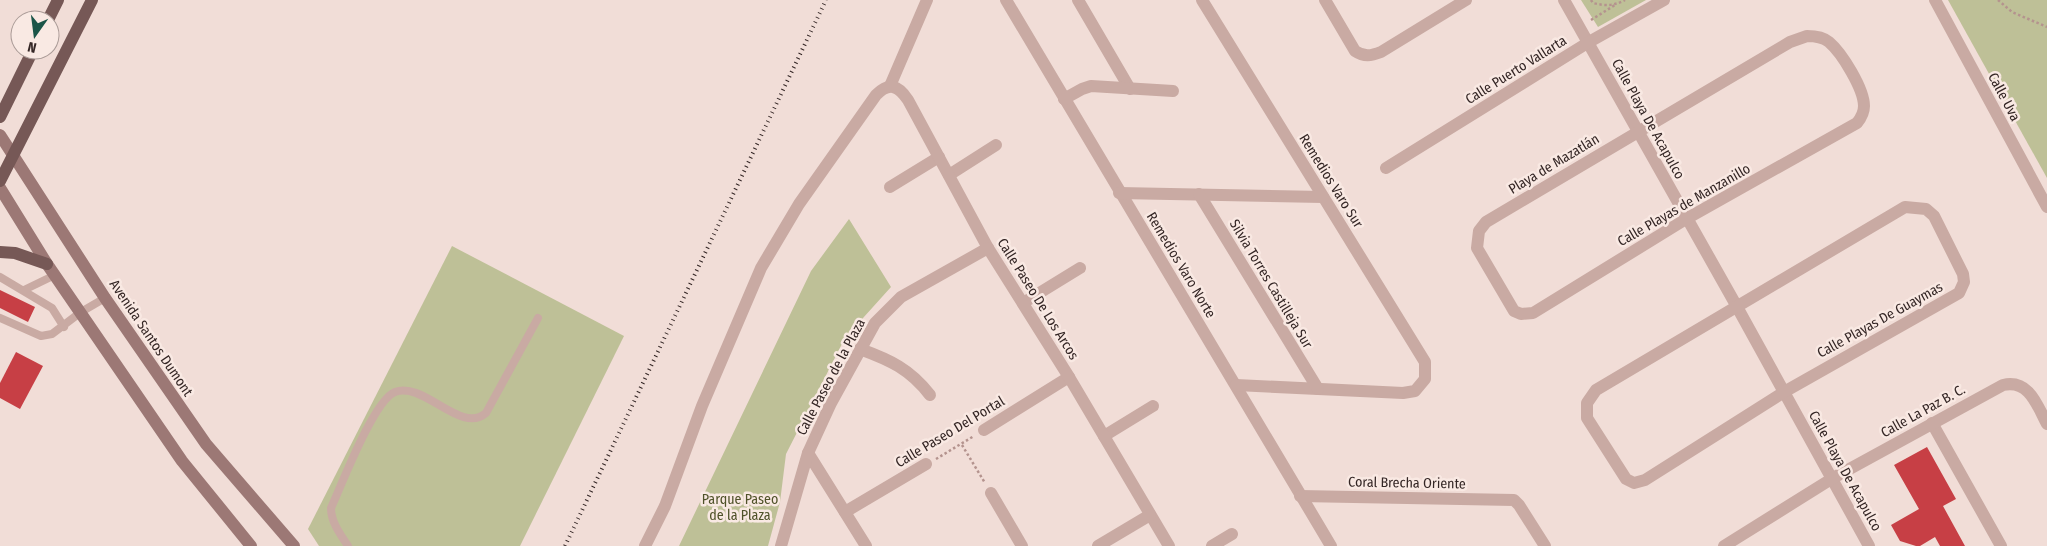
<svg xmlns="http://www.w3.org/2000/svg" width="2047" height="546" font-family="'Fira Sans Condensed',sans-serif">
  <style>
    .green { fill: #bec097 }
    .building { fill: #c73f45 }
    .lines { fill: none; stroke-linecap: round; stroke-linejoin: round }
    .path { stroke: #b4938e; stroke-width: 2.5; stroke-dasharray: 2.5 2.5; stroke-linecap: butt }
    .lane { stroke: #c9aaa3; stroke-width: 8 }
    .street { stroke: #c9aaa3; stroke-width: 12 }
    .secondary { stroke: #9c7875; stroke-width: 12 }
    .primary { stroke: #765856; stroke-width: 12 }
    .rail { stroke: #342625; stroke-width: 4; stroke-dasharray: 1 4; stroke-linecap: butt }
    .labels { text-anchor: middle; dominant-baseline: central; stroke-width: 5; stroke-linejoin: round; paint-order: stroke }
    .street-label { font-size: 14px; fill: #342625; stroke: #f9e9e3 }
    .park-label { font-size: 14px; fill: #4f5229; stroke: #f9e9e3 }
  </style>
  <rect width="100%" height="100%" fill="#f1ddd7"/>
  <g class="green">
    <path d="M1581,0H1646L1598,27Z"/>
    <path d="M1948,0H2047V178Z"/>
    <path d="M849,219L891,287L845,338L786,454L780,502L768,546H679L811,271Z"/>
    <path d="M452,246L624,336L520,546H319L308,529Z"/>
  </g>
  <g class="building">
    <path d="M0,290L35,307L28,322L0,308Z"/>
    <path d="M16,352L43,366L20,409L0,398V383Z"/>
    <path d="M1927,447L1956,499L1943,506L1965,546H1940L1935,537L1920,546H1916L1900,541L1891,525L1919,509L1894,465Z"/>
  </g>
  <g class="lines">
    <g class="path">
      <path d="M1591,0L1593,3C1605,6 1614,6 1625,0"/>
      <path d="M1998,0L2012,12L2047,27"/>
      <path d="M1591,20L1615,5"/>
      <path d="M962,445L985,483"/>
      <path d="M936,459L974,436"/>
    </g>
    <g class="lane">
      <path d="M0,277L52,308L64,327"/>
      <path d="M24,290L55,275"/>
      <path d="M0,318L41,336L52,334L81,312L105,298"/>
      <path d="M348,546C340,534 331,522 331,508C342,484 374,400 395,392C424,381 461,435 486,413L538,318"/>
    </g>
    <g class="street">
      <path d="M1006,0L1331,546"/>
      <path d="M1078,0L1130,89"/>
      <path d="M1202,0L1425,362V379L1415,391L1403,393L1236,385"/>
      <path d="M1325,0L1355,51C1364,57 1371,56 1381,52L1466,0"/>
      <path d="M1564,0L1736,305L1869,546"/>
      <path d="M1935,0L2047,207"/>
      <path d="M1807,36C1814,36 1823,37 1829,42C1842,53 1864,89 1864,106C1864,113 1861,118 1857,123L1686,219L1533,313L1521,314L1514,311L1477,248L1479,231L1486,222L1790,42Z"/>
      <path d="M890,86L927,0"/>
      <path d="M1064,99L1082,89L1091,86L1173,91"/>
      <path d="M1386,168L1589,42L1664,0"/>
      <path d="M949,175L996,145"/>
      <path d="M890,187L939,157"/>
      <path d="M1119,193L1323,197"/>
      <path d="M1199,194L1318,389"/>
      <path d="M1905,207L1926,209L1934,216L1963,274L1964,282L1959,293L1784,392L1645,480L1634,483L1626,479L1587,418V403L1596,390Z"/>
      <path d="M1023,303L1080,268"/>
      <path d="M860,349C890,360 910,369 930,395"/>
      <path d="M1932,423L2001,546"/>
      <path d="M984,430L1069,377"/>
      <path d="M1104,436L1153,406"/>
      <path d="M808,453L866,546"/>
      <path d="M991,493L1022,546"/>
      <path d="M1300,496L1514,500L1519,505L1545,546"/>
      <path d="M845,512L926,464"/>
      <path d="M645,546L665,506L702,406L761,268L799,204L876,95C889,82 898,85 908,100L988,248L1069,377L1169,546"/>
      <path d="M781,546L808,453L831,403L875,323L901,297L988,248"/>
      <path d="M1098,546L1150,515"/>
      <path d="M1212,546L1232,534"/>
      <path d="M1724,546L1833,478L2003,385C2029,379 2037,405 2047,424"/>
    </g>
    <g class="secondary">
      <path d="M0,135L105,298L206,444L294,546"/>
      <path d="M0,188L47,264L182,461L251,546"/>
    </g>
    <g class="primary">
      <path d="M48,20L58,0"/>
      <path d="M0,117L33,50"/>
      <path d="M0,181L92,0"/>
      <path d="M0,252L15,253L47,264"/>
    </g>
    <path class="rail" d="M565,546L826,0"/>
  </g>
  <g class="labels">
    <g class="street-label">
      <text transform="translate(1516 70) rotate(-32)">Calle Puerto Vallarta</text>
      <text transform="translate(2004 97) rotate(62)">Calle Uva</text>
      <text transform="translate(1648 119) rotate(61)">Calle Playa De Acapulco</text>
      <text transform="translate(1554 164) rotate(-31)">Playa de Mazatlán</text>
      <text transform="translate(1331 181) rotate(58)">Remedios Varo Sur</text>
      <text transform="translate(1684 205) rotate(-30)">Calle Playas de Manzanillo</text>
      <text transform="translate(1181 265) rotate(59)">Remedios Varo Norte</text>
      <text transform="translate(1271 284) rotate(59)">Silvia Torres Castilleja Sur</text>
      <text transform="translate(1038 299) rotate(58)">Calle Paseo De Los Arcos</text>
      <text transform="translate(1880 320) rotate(-29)">Calle Playas De Guaymas</text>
      <text transform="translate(151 338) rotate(56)">Avenida Santos Dumont</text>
      <text transform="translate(831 377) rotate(-62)">Calle Paseo de la Plaza</text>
      <text transform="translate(1923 411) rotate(-29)">Calle La Paz B. C.</text>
      <text transform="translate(950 432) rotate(-31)">Calle Paseo Del Portal</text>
      <text transform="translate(1845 471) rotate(61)">Calle Playa De Acapulco</text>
      <text transform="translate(1407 483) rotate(1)">Coral Brecha Oriente</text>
    </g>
    <g class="park-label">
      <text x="740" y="499">Parque Paseo<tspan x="740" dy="16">de la Plaza</tspan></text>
    </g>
  </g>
  <g transform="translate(35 35) rotate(194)"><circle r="24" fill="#f9e9e3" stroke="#aa9b97"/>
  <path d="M0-4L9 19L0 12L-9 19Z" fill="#1b5548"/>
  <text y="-8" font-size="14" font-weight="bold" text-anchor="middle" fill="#342625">N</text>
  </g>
</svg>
